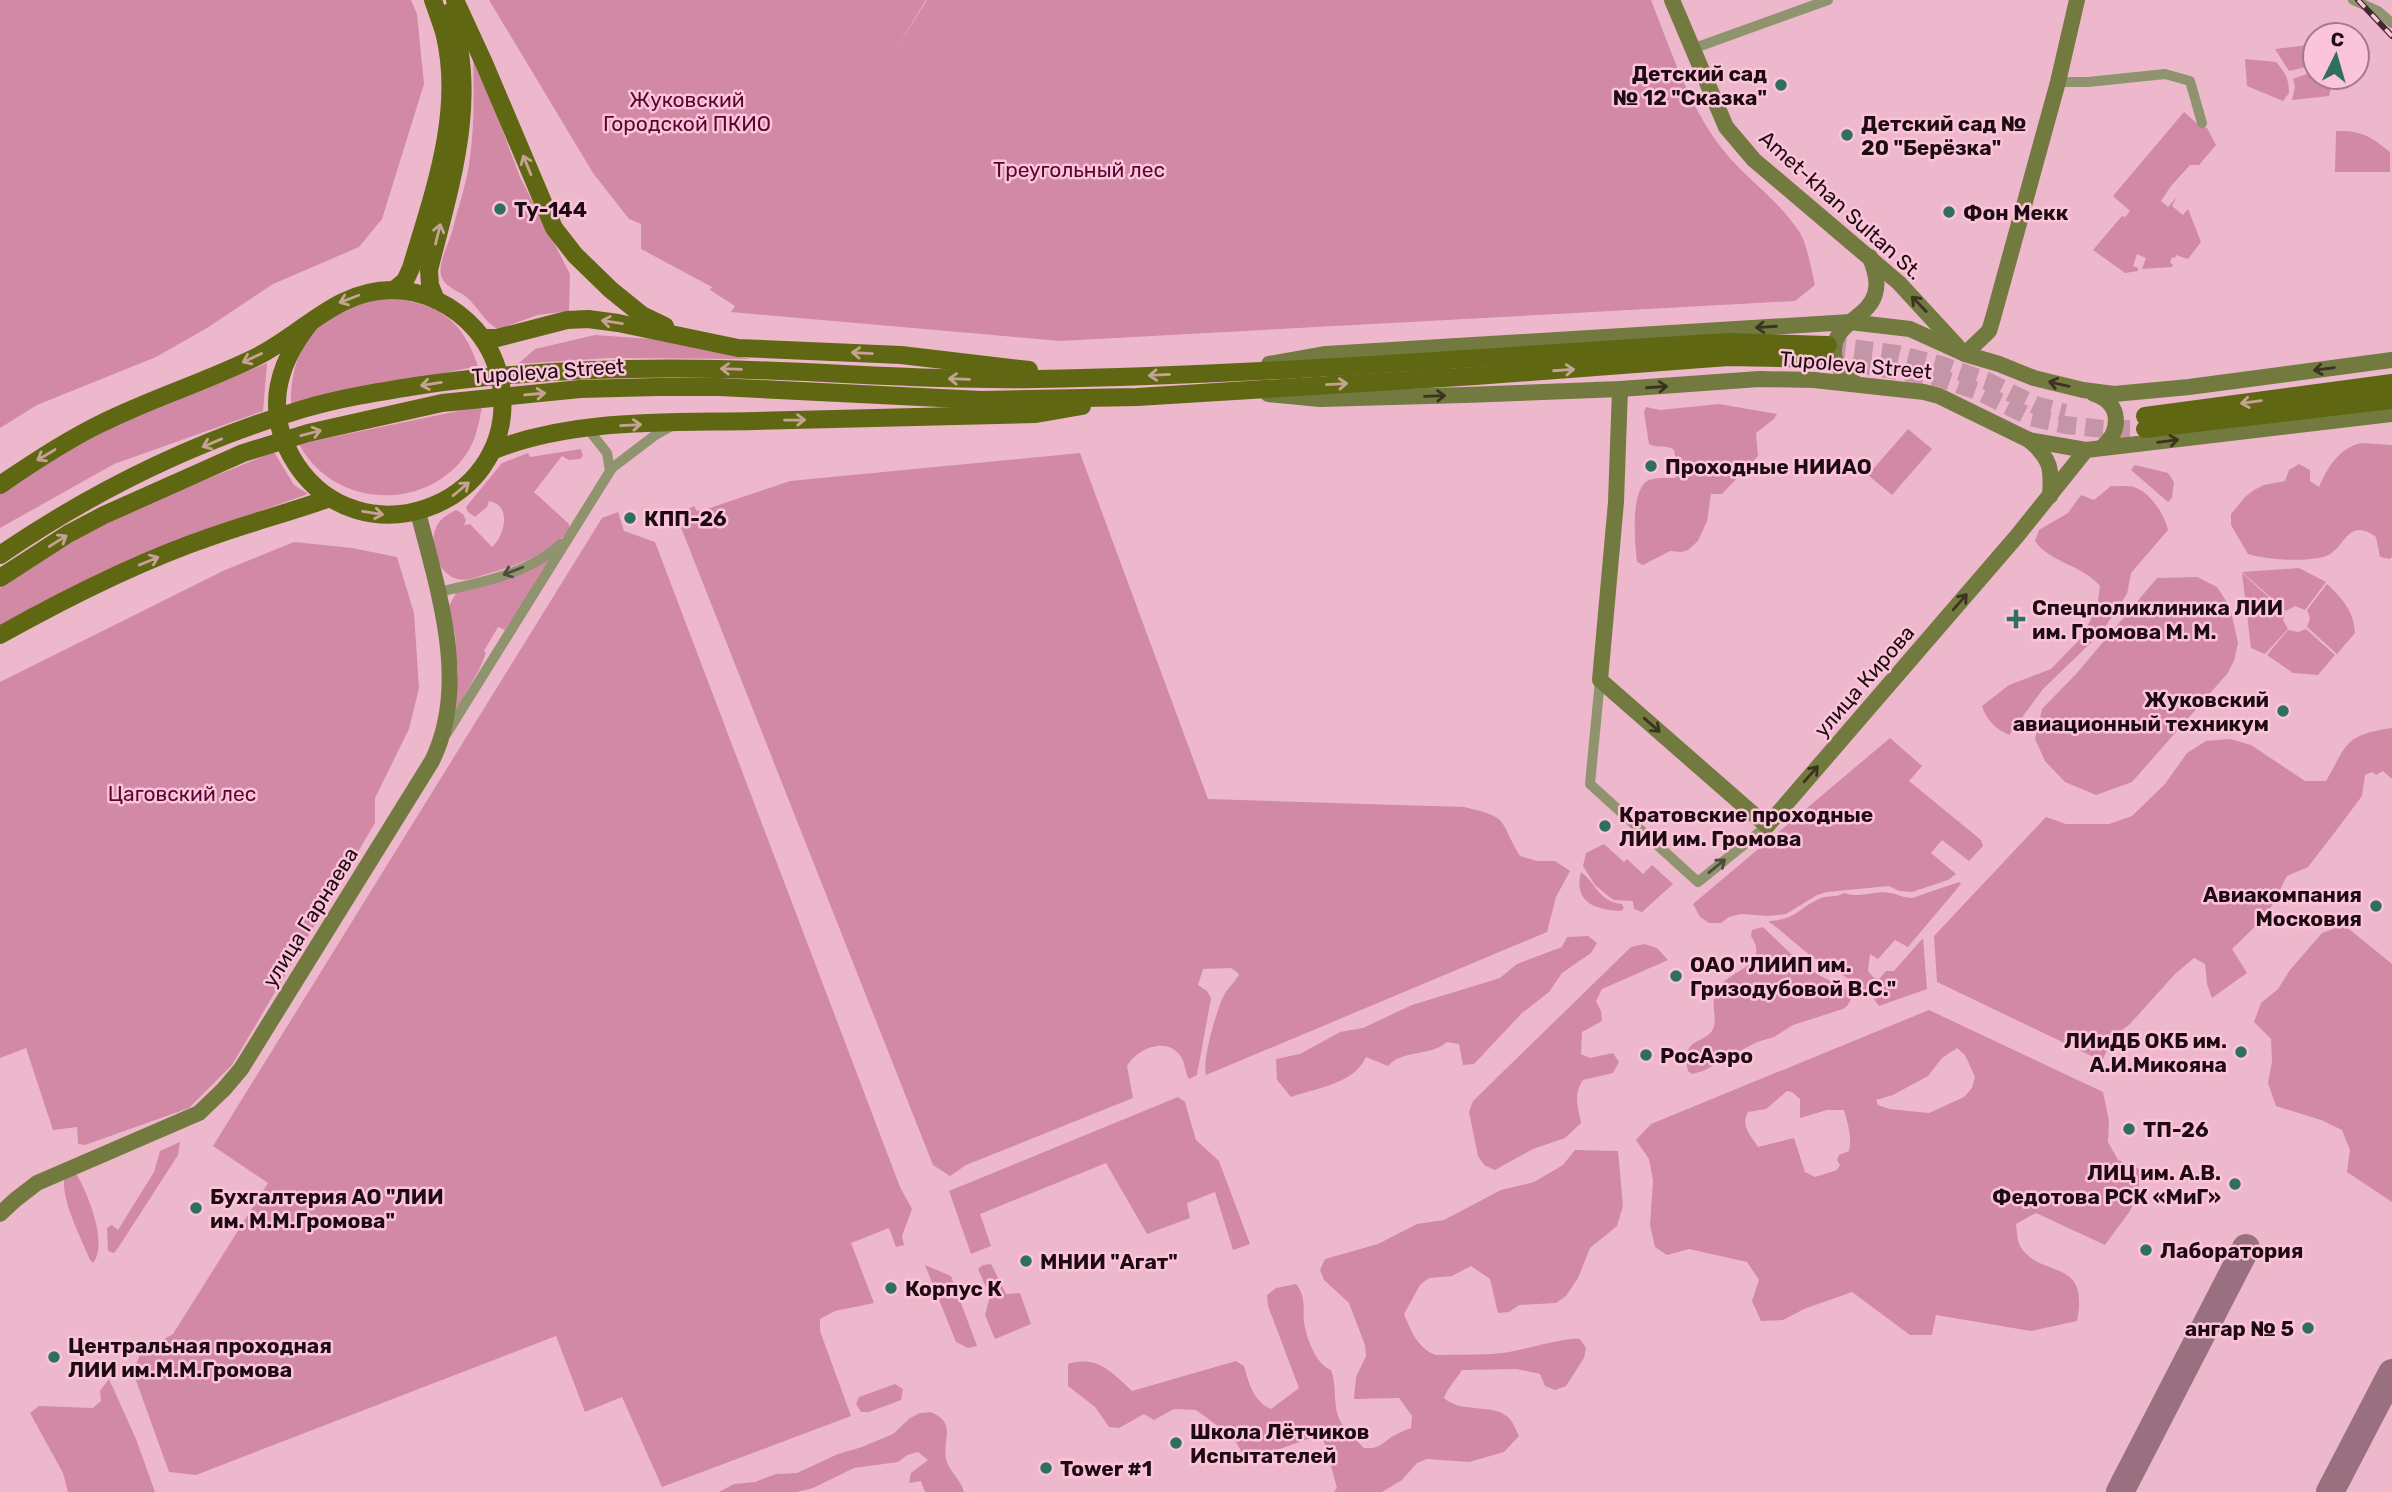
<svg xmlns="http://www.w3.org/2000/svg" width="2392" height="1492" font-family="Rubik,sans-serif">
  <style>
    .green { fill: #d189a5; fill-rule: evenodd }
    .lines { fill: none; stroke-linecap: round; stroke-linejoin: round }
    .taxiway { stroke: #98707f; stroke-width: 28 }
    .primary-tunnel { stroke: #c495a7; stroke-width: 18; stroke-dasharray: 18 9; stroke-linecap: butt }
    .street { stroke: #8f946e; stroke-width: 10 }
    .secondary { stroke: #737a3f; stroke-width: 16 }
    .primary { stroke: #606713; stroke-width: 18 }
    .rail-casing { stroke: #412832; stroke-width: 6 }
    .rail { stroke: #fcc4d9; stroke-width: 3.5; stroke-dasharray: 10; stroke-linecap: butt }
    .oneway { stroke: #c5a394 }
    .oneway2 { stroke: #3c3222 }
    .oneway3 { stroke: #51493c }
    .poi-dot { fill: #2e6f5f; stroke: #fcc4d9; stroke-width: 2.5 }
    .labels { text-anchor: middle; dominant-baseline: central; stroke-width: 5; stroke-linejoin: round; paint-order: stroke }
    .poi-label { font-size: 21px; font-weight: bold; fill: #1e0b13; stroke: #fcc4d9; text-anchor: start }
    .park-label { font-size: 21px; fill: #590433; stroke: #fcc4d9 }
    .street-label { font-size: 21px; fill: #1e0b13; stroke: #fcc4d9 }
  </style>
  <rect width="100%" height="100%" fill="#eeb8cc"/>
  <g class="green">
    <path d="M0,0H411L417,14L424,84L382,219L359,247L273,284L207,328L156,357L37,405L0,428Z"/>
    <path d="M489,0H926L894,52L927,0H1651C1669,46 1688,102 1717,142C1741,176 1778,198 1800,233C1808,247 1811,269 1815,285L1795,301L1060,341L731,312L735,306L710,290L712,287L641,249V224L629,219L593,173Z"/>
    <path d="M2315,44V65L2289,71L2275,49Z"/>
    <path d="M473,53L520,177L570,274L569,311L538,315L498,329C486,324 477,305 465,296C457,290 444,287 441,275C438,262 450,242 453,228C457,211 463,194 467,176C475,135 474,94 473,53Z"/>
    <path d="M2245,59L2276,62C2285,72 2289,79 2289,93L2283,101L2247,86Z"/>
    <path d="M2315,71V77H2334L2329,96L2292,100L2295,87L2293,79Z"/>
    <path d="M2184,112L2200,126L2207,128L2216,145L2199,165H2190L2171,186L2161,201L2168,207L2177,197L2172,206L2183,215L2188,209L2201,242L2188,259L2176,255L2175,258L2172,257L2170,263L2173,264L2172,267L2142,269L2146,258L2137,254L2133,266L2138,268V271L2125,273L2093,250L2122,216L2125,217L2130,211L2113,196Z"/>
    <path d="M2336,131C2361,130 2370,136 2390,152V172H2335Z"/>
    <path d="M390,298C439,304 462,319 478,366L291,405C290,359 308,323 352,304C363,299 378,299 390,298Z"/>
    <path d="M595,335L652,339L750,359L608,358L518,364L535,349Z"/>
    <path d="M267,363L263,411L114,464L0,528V493L52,459L113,427Z"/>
    <path d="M1719,404L1777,414L1774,419L1756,433L1758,456L1722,494H1711L1707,521L1698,541L1688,550L1681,552L1670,551L1643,565L1637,562C1635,545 1630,492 1647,481C1655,477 1667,478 1675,478L1678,473L1674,450C1667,444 1657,449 1649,444L1644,412L1646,407L1660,410Z"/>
    <path d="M482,406C479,423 476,441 465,456C423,513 332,507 299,444Z"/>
    <path d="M1908,429L1932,449L1892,495L1868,475Z"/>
    <path d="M2361,443L2392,445V557L2390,559L2380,557L2376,537C2345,515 2346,552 2323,557C2301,562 2269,560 2248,554L2231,525V514L2245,497L2254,490L2264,485L2285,481L2289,470L2299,464L2310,470V481L2319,487C2328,467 2338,449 2361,443Z"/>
    <path d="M581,449L583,456L580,459L569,460L562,456L534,492L569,524V529C550,558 501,570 470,579C440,586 425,543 438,524C442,517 449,514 456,510L463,514L466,520L464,525L470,524L492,547C505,535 512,505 489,501L487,507L475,517L468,512L466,507L502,463L528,453L530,457Z"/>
    <path d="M274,452L294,485L308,494L213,528L0,628V588C82,527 180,490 274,452Z"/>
    <path d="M1080,453L1208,799L1464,807C1511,818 1498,819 1520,856L1537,861H1555L1570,871L1556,897L1547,932L1206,1075C1202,1059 1216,1013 1223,997C1227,988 1235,983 1239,974L1231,968L1203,969L1198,985L1207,991L1211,998L1197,1075L1189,1079C1185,1072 1185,1064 1182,1058C1168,1035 1137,1048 1127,1066L1133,1098L966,1165L950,1176L933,1165L680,525L686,518L684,511L694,506L697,511L704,510L790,481Z"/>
    <path d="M2135,465L2168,473L2174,482L2172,498L2168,502L2131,470Z"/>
    <path d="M2111,486C2117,487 2128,485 2134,487C2150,492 2165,515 2168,530L2131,573L2127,594L2101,633L2043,689L2009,735C1996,729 1986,720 1982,706L2009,685L2051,669L2082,637L2097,607L2100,586C2083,565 2050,563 2035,541L2039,530L2068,513L2081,495L2094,500Z"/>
    <path d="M618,512L624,531L655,542L900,1187L912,1209L902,1236L904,1245L896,1247L889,1228L851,1243L874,1303L835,1311L820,1319V1331L851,1416L662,1487L622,1397L585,1412L556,1336L196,1475L169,1472L133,1372L141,1352L173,1334L268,1183L213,1146L602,518Z"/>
    <path d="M294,542L352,548L397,557L414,613L419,688L409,729L375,798V823L232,1065L189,1108L85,1145L78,1144L77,1127L53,1130L26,1048L0,1058V682L225,570Z"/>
    <path d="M555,554L505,630L498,627L484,651L486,653L480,668L454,714L458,672L455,635L448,608L456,593Z"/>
    <path d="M2299,568L2326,582L2305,610L2295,606L2286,611L2242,572Z"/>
    <path d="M2242,573L2285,612L2283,620L2288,629L2265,654L2251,648Z"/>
    <path d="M2197,577L2217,587L2230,607L2238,643L2234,661L2227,674L2132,782L2096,795L2065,782L2045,761L2035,739L2042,709L2077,673L2157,578Z"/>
    <path d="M2327,584C2342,598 2354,611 2355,633L2337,654L2307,627L2310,618L2307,610Z"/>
    <path d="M2306,629L2335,655L2318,675L2293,673L2267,655L2288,630L2298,632Z"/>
    <path d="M2392,728V779L2383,771L2376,775L2372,772L2365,775L2362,796L2335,832L2308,867L2287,876L2267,915L2232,949L2247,973L2212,998L2207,984L2205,964L2194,958L2175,974L2130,1024L2113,1037L2102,1061L1937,982L1934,936L2046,817L2066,824H2109L2132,816L2165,784L2187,753L2206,741L2230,739L2251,745L2305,781H2326C2348,743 2344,735 2392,728Z"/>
    <path d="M1890,738L1922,766L1909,781L1981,840L1983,846L1969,861L1942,840L1931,853L1956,874L1948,880L1912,892L1899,891L1889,886L1827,892L1817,895L1786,914L1768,916L1741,914L1729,917L1721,923H1709L1700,917L1693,904Z"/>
    <path d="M1604,844L1624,862L1627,859L1643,874L1652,865L1673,884L1642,912L1634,909L1633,901L1614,900L1608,896L1595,885L1583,866L1586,853Z"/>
    <path d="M1581,872C1596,883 1599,902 1622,904L1624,908L1621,911C1595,910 1573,902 1581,872Z"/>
    <path d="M1959,882L1961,884L1908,947L1895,940L1878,959L1870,954L1868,971L1873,977L1879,979L1886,971H1894L1923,938L1927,989L1879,1006C1863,982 1839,975 1817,960C1799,948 1785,933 1768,921C1797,920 1799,907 1821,898C1829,895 1836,898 1844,893C1864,899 1875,890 1890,893C1898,894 1903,898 1912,898Z"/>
    <path d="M2344,925L2392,964V1202L2347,1172L2350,1150L2342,1130L2321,1120L2276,1106L2268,1083L2272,1062L2271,1039L2254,1022L2261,1003L2278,989L2290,970L2322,933Z"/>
    <path d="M1763,927C1781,944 1798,962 1819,975C1831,982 1843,986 1853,996L1847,1006L1843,1009L1793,1025L1774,1037L1757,1042L1703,1071L1692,1074L1688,1071C1680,1036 1705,1045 1713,1029C1718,1019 1710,1003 1716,992C1726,969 1772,968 1751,936L1752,930Z"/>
    <path d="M1588,936L1597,943L1591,953L1562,973L1549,992L1522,1013L1474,1064L1463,1065L1459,1044L1447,1042C1430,1057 1403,1049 1388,1066L1366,1057C1354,1084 1316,1088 1291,1097L1277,1080L1276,1059L1300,1054L1340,1032L1363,1028L1412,1005L1500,978L1517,964L1562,947L1567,937Z"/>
    <path d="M1644,944L1657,948L1668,960L1602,989L1596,1001L1601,1011L1602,1021L1582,1032L1581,1054L1590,1058L1613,1053L1619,1062L1613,1073L1583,1080C1573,1094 1578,1107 1581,1123L1565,1138L1533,1149L1495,1170L1484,1165L1478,1156L1469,1112L1473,1101L1631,947Z"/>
    <path d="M1929,1010L2103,1092L2109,1121L2108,1142L2118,1160L2139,1169V1191L2130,1211L2105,1245L2036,1213L2016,1224C2017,1231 2017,1240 2020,1246C2040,1280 2090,1255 2077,1321L2031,1331L1936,1315L1932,1335H1910L1852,1292L1804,1309L1783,1320L1761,1321L1752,1301L1759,1280L1747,1262L1689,1249L1667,1255L1655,1247L1650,1225L1653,1180L1649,1159L1636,1140L1651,1124ZM1957,1048L1965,1055L1975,1077L1972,1088L1964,1097L1929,1113L1889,1109L1878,1105L1876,1100L1893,1095L1928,1076L1942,1058ZM1787,1091L1792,1092L1800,1099V1118L1827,1110H1844C1848,1124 1852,1137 1849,1151L1839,1155L1837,1160L1840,1165L1837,1170L1815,1177L1805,1172L1794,1138L1758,1147C1751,1136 1740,1125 1748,1112L1766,1109Z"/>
    <path d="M1178,1097L1185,1102L1196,1140L1219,1161L1250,1244L1233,1250L1215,1192L1187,1203L1190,1218L1147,1234L1106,1163L980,1214L991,1246L971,1254L949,1191Z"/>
    <path d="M180,1142L178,1155L118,1248L114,1253L108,1251L107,1228L112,1225L118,1230L154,1172L160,1151Z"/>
    <path d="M1575,1150L1618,1151L1623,1206L1617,1226L1590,1248L1578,1278L1566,1296L1556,1303L1519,1305L1509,1312L1498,1313L1490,1279L1471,1266L1452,1276L1429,1278L1420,1285L1404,1314C1411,1331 1418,1349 1436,1355C1460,1354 1486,1356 1509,1352C1526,1349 1568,1337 1580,1339L1586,1348L1584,1358L1566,1386L1555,1390L1545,1386L1540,1374L1517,1369L1462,1370C1456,1380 1448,1387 1444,1398C1462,1414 1492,1403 1508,1417C1513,1421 1516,1431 1519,1436L1504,1452L1469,1462L1427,1459L1417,1463L1402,1480L1382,1492H1334L1337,1488L1325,1444L1319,1435L1277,1450L1244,1456L1233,1437L1196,1410L1174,1409L1154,1420L1144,1414L1119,1428L1109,1427L1095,1407L1068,1386V1364C1096,1354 1113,1373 1132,1391L1236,1361L1244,1366C1249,1384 1254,1402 1271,1409L1299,1388L1268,1306L1267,1295L1276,1288L1296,1284C1306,1296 1303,1308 1304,1322C1307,1339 1315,1363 1331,1370C1337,1385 1333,1401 1338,1416C1342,1428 1355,1439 1364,1448C1380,1450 1382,1442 1395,1435C1400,1432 1406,1430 1411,1428L1412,1416L1399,1398L1354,1399L1356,1377L1366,1356L1365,1345L1349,1303L1324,1280L1320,1270L1325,1259L1378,1244L1417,1224L1444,1220L1501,1190L1534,1182L1563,1165Z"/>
    <path d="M75,1172C87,1190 109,1245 93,1263L90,1260C81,1237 59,1197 65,1175Z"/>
    <path d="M991,1264L1006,1294L1020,1293L1031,1324L995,1339L985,1315L990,1296L978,1269L983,1265Z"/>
    <path d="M925,1265L951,1276L977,1346L968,1348L956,1342Z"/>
    <path d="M109,1379L136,1439L155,1492H68L63,1473L30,1413L39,1406L93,1408L101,1401L100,1391Z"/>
    <path d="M895,1384L903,1389L901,1400L869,1412H861L856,1404L859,1397Z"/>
    <path d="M931,1412C959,1424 940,1442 947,1462C951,1473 961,1480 964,1492H925L921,1481L909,1483L911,1473L928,1460L918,1452L907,1455L898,1462L854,1468L813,1488L797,1492H719L734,1484L755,1482L776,1474L797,1473L838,1454L862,1447L893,1434L910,1418L920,1413Z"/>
  </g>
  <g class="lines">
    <g class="taxiway">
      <path d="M2120,1492L2246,1248"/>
      <path d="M2330,1492L2392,1373"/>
    </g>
    <g class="primary-tunnel">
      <path d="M1828,345L1897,354L1941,365L1987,381L2035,405L2065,413"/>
      <path d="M1826,359L1940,378L1980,392L2030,417L2066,425L2103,429H2145"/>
    </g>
    <g class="street">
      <path d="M2353,0L2378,11L2392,23"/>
      <path d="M1692,49L1828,0"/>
      <path d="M2058,82H2088L2165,74L2190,81L2202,123"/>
      <path d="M588,429L607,453L610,471"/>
      <path d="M438,592C479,583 529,574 561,544"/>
      <path d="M1600,680L1590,784L1698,882L1767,826"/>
      <path d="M447,733L612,468L654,436L675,424"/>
    </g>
    <g class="secondary">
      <path d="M1672,0L1726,127L1754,160L1899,283L1958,347"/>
      <path d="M1965,354L1989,331L1993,318L2058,82L2077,0"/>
      <path d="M1269,364L1326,354L1850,322L1910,329L1965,354L1999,364L2034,378L2083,390L2114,394L2189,387L2392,360"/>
      <path d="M1856,384C1844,375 1833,365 1834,349C1836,322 1868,318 1875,294C1879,281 1874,269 1870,257"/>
      <path d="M1620,389L1616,502L1600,680L1767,826L2017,536L2086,450"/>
      <path d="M1268,394L1320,399L1465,395L1620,389L1759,379L1814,380L1924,392L1939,396L2029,440L2086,450L2392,414"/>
      <path d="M2094,394C2122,403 2122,432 2101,448"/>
      <path d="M2030,441C2051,459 2052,469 2050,496"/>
      <path d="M0,1214L15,1200L37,1183L199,1113L224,1089L241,1069L432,761C470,684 438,591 418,512"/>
    </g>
    <g class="primary">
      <path d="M455,0L484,63L554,228L575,255L611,290L642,315L665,326"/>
      <path d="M394,290L405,281L411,268C433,194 463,114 445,36C442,24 437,12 433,0"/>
      <path d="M436,300L430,285L429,270C450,186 480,98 450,12"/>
      <path d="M482,338H497L567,320L588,319L618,323L738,348L901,355L1029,370"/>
      <path d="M2145,416L2392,383"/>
      <path d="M2145,429L2392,400"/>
      <path d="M492,451C573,418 668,423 755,421C849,418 943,416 1036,414L1082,406"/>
      <path d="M0,485C32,463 65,441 100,424C150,399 205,382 256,357C303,334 336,290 392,290C424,290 455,306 476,330C491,348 500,370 502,393C512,508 360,561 296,464C264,414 275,367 310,323"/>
      <path d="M0,555C92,492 196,441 303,409C340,398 378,392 416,386C516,371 616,367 717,369C823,371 929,381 1036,379C1266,375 1497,356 1727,342L1828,345"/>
      <path d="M0,578L68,534L104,515L243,453L308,433L442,403L580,389L657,387H719L981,400L1137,397L1476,376L1728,357L1826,359"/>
      <path d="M0,635C68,597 139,561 213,536C252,522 291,512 330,498"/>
    </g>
    <defs>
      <path id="rail" d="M2358,0L2392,36"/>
    </defs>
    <use href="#rail" class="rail-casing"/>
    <use href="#rail" class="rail"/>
  </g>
  <defs><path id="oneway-shaft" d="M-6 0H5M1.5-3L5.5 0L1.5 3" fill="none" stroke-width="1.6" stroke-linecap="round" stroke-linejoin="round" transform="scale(1.75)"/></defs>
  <g class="oneway">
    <use href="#oneway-shaft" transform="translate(527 165) rotate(-112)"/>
    <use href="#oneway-shaft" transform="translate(438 234) rotate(-76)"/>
    <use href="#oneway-shaft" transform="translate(349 299) rotate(159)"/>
    <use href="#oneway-shaft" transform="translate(612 322) rotate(-171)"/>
    <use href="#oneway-shaft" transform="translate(862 353) rotate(-177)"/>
    <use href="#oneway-shaft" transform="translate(252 358) rotate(155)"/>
    <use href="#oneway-shaft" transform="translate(731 369) rotate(-178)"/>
    <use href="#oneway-shaft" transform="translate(1564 370) rotate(-4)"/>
    <use href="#oneway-shaft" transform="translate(1159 375) rotate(177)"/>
    <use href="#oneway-shaft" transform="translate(959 379) rotate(-178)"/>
    <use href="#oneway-shaft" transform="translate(431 384) rotate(171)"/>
    <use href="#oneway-shaft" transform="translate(1337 384) rotate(-3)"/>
    <use href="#oneway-shaft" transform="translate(535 394) rotate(-5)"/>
    <use href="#oneway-shaft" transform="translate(2251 402) rotate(172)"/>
    <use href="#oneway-shaft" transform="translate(795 420) rotate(-1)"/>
    <use href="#oneway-shaft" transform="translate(631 425) rotate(-3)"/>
    <use href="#oneway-shaft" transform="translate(311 433) rotate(-15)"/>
    <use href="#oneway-shaft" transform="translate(212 443) rotate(157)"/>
    <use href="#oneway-shaft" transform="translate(46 455) rotate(149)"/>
    <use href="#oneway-shaft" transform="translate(461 489) rotate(-40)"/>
    <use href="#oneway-shaft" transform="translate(373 513) rotate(9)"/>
    <use href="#oneway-shaft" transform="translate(58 541) rotate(-32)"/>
    <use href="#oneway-shaft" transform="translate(149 561) rotate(-22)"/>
  </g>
  <g class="oneway2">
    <use href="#oneway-shaft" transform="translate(1919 304) rotate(-134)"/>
    <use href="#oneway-shaft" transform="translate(1766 327) rotate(176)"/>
    <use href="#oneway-shaft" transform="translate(2324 369) rotate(172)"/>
    <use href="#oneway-shaft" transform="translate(2059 384) rotate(-167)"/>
    <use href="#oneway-shaft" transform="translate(1657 387) rotate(-4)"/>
    <use href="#oneway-shaft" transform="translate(1435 396) rotate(-2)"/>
    <use href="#oneway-shaft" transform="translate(2168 441) rotate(-7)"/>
    <use href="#oneway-shaft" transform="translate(1960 602) rotate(-49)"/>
    <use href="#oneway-shaft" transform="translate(1652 725) rotate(41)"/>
    <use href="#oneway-shaft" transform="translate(1811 774) rotate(-49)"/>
  </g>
  <g class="oneway3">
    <use href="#oneway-shaft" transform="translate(513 571) rotate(159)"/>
    <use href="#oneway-shaft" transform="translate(1717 866) rotate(-39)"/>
  </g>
  <g class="poi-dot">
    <circle cx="1781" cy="85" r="7"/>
    <circle cx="1847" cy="135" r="7"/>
    <circle cx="500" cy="209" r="7"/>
    <circle cx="1949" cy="212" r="7"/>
    <circle cx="1651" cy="466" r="7"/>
    <circle cx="630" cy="518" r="7"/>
    <path d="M2012.5 608.5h7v7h7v7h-7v7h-7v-7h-7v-7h7z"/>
    <circle cx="2283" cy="711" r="7"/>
    <circle cx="1605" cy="826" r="7"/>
    <circle cx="2376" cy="906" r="7"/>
    <circle cx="1676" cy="976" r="7"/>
    <circle cx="2241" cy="1052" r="7"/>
    <circle cx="1646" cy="1055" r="7"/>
    <circle cx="2129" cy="1129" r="7"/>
    <circle cx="2235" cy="1184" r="7"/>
    <circle cx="196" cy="1208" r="7"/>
    <circle cx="2146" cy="1250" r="7"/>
    <circle cx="1026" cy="1261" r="7"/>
    <circle cx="891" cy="1288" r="7"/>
    <circle cx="2308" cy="1328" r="7"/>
    <circle cx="54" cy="1357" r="7"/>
    <circle cx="1176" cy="1443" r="7"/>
    <circle cx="1046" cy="1468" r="7"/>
  </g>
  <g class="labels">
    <g class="poi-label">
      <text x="1767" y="73" text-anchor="end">Детский сад<tspan x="1767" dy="24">№ 12 "Сказка"</tspan></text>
      <text x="1861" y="123">Детский сад №<tspan x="1861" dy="24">20 "Берёзка"</tspan></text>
      <text x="514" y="209">Ty-144</text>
      <text x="1963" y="212">Фон Мекк</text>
      <text x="1665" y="466">Проходные НИИАО</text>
      <text x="644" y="518">КПП-26</text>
      <text x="2032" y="607">Спецполиклиника ЛИИ<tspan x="2032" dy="24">им. Громова М. М.</tspan></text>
      <text x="2269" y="699" text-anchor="end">Жуковский<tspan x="2269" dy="24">авиационный техникум</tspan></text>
      <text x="1619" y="814">Кратовские проходные<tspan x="1619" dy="24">ЛИИ им. Громова</tspan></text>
      <text x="2362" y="894" text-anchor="end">Авиакомпания<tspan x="2362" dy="24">Московия</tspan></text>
      <text x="1690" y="964">ОАО "ЛИИП им.<tspan x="1690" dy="24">Гризодубовой В.С."</tspan></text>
      <text x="2227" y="1040" text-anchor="end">ЛИиДБ ОКБ им.<tspan x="2227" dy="24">А.И.Микояна</tspan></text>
      <text x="1660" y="1055">РосАэро</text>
      <text x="2143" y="1129">ТП-26</text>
      <text x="2221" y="1172" text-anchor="end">ЛИЦ им. А.В.<tspan x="2221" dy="24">Федотова РСК «МиГ»</tspan></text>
      <text x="210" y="1196">Бухгалтерия АО "ЛИИ<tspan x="210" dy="24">им. М.М.Громова"</tspan></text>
      <text x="2160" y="1250">Лаборатория</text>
      <text x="1040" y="1261">МНИИ "Агат"</text>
      <text x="905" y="1288">Корпус К</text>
      <text x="2294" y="1328" text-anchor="end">ангар № 5</text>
      <text x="68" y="1345">Центральная проходная<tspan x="68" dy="24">ЛИИ им.М.М.Громова</tspan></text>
      <text x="1190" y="1431">Школа Лётчиков<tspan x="1190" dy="24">Испытателей</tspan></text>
      <text x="1060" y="1468">Tower #1</text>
    </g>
    <g class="park-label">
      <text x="687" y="99">Жуковский<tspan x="687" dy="24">Городской ПКИО</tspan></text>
      <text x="1079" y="169">Треугольный лес</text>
      <text x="182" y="793">Цаговский лес</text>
    </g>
    <g class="street-label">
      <text transform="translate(1841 205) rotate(42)">Amet-khan Sultan St.</text>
      <text transform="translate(1856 365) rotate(5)">Tupoleva Street</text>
      <text transform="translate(548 371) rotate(-4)">Tupoleva Street</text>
      <text transform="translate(1864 681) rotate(-49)">улица Кирова</text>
      <text transform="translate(310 917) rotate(-58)">улица Гарнаева</text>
    </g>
  </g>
  <g transform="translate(2336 56) rotate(5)"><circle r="33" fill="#fcc4d9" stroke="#a37a8a" stroke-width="2"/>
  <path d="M0-5L12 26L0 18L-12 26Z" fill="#2e6f5f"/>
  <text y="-10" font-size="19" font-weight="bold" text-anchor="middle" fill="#1e0b13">С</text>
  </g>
</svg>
